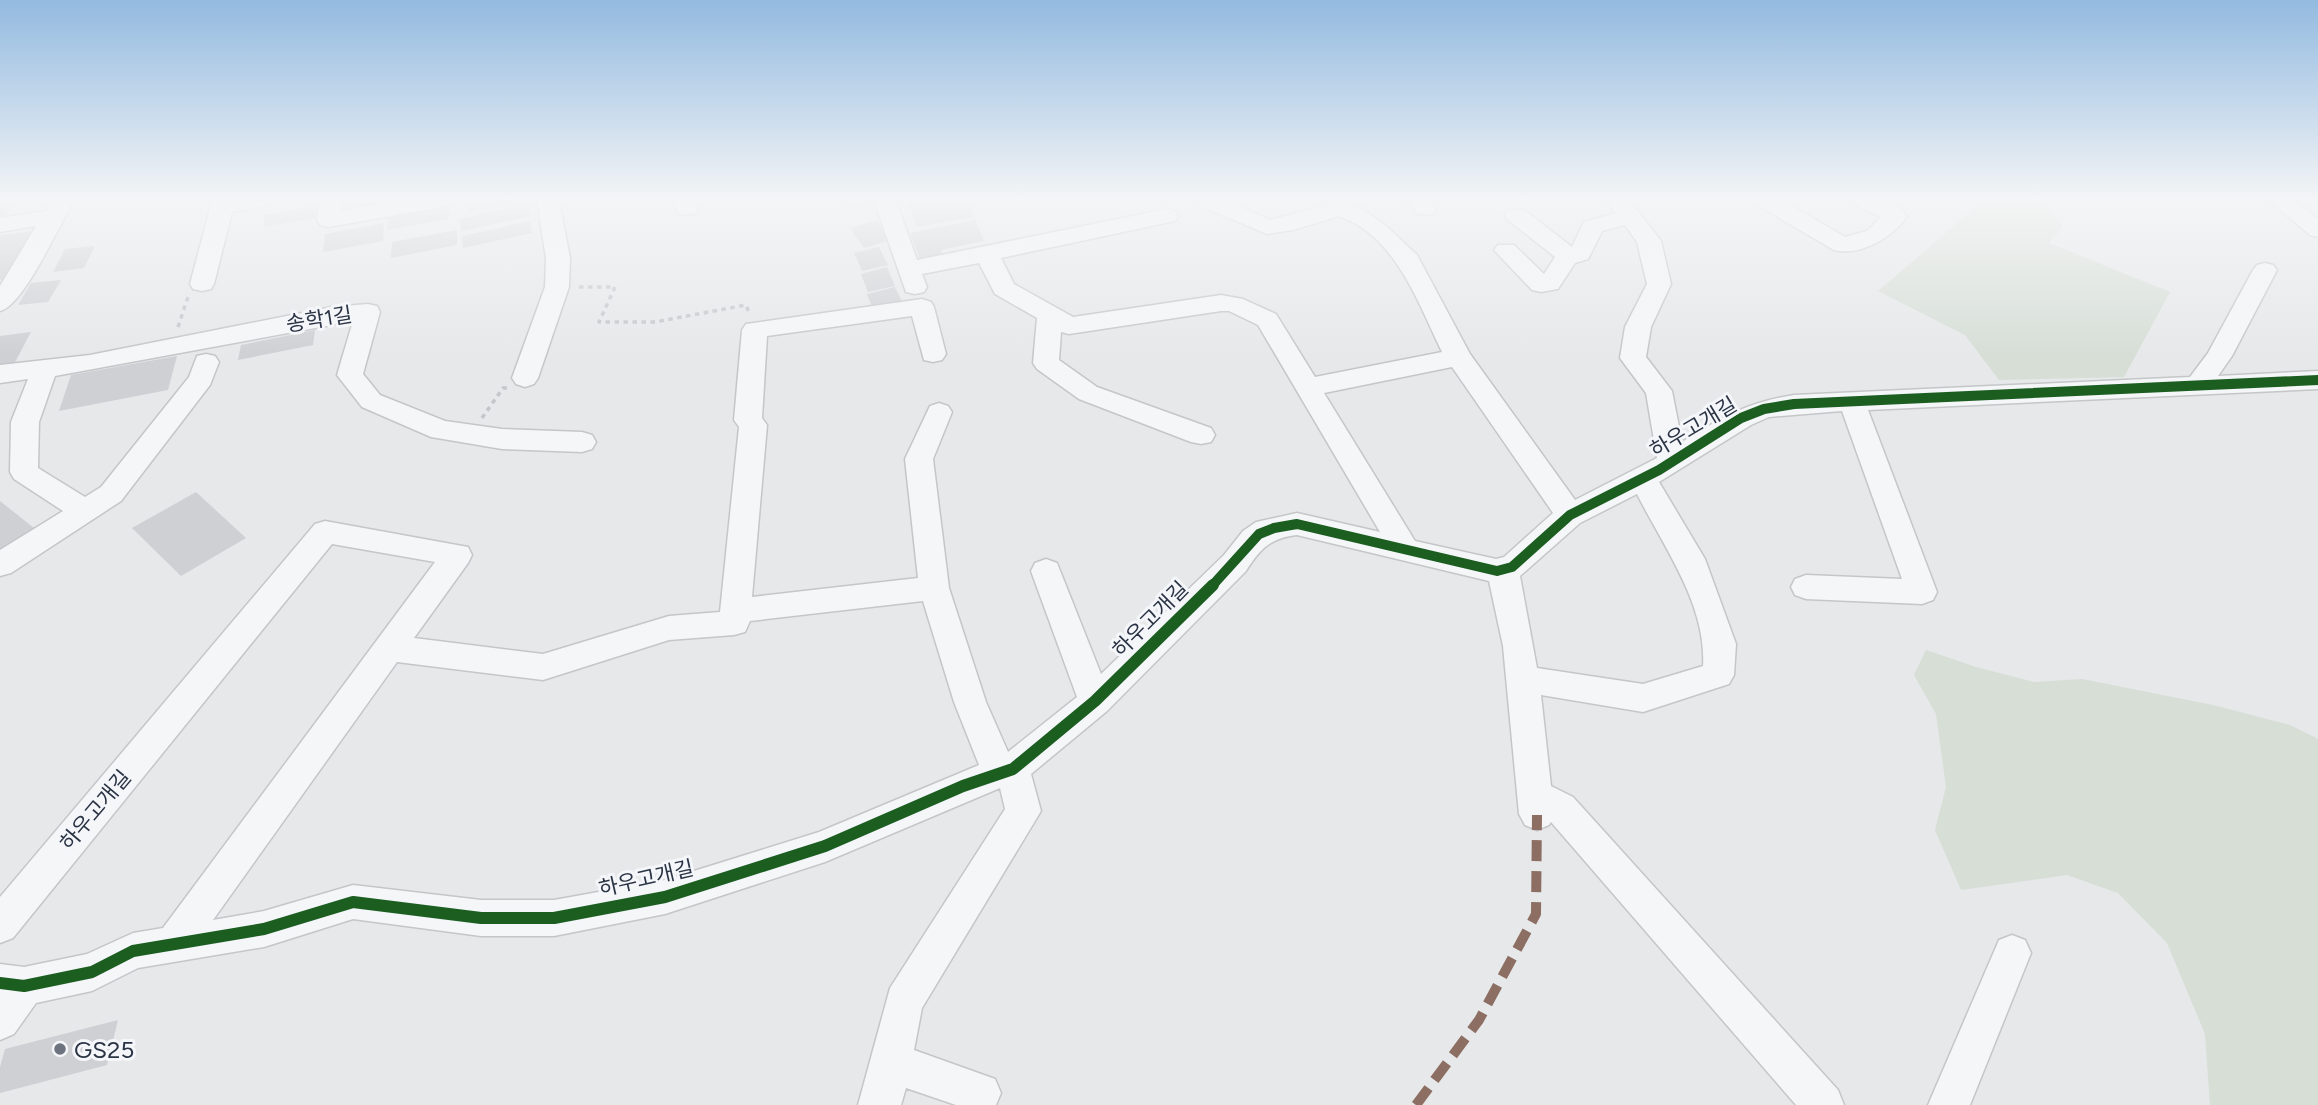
<svg xmlns="http://www.w3.org/2000/svg" width="2318" height="1105" font-family="Figtree,'Noto Sans KR',sans-serif">
  <style>
    .green { fill: #d6ded6 }
    .building { fill: #ced0d3 }
    .lines { fill: none; stroke-linecap: round; stroke-linejoin: round }
    .minor-casing { stroke: #c4c6c8; stroke-width: 3 }
    .path { stroke: #c5c6ca; stroke-width: 3.5; stroke-dasharray: 4.5 4.5; stroke-linecap: butt }
    .minor { fill: #f5f6f7; fill-rule: evenodd }
    .quiet { stroke: #8d6e63; stroke-width: 10; stroke-dasharray: 21 10; stroke-linecap: butt }
    .cycleway-far1-casing { stroke: #f4f6f9; stroke-width: 13 }
    .cycleway-casing { stroke: #f4f6f9; stroke-width: 17 }
    .cycleway-far1 { stroke: #1b5e20; stroke-width: 10 }
    .cycleway { stroke: #1b5e20; stroke-width: 12 }
    .poi-dot { fill: #6c737f; stroke: #f4f6f9; stroke-width: 2.5 }
    .labels { text-anchor: middle; dominant-baseline: central; stroke-width: 6; stroke-linejoin: round; paint-order: stroke }
    .street-label { font-size: 21px; fill: #2b3445; stroke: #f4f6f9 }
    .near-poi-label { font-size: 24px; fill: #2b3445; stroke: #f4f6f9; text-anchor: start }
  </style>
  <rect width="100%" height="100%" fill="#e6e8ea"/>
  <g class="green">
    <path d="M1983,201H2040L2063,226L2049,243L2170,292L2124,377L1999,380L1965,335L1878,291Z"/>
    <path d="M1926,650L1976,667L2034,682L2082,679L2213,705L2290,725L2318,739V1105H2210L2205,1034L2167,943L2118,893L2067,875L1961,890L1935,830L1946,787L1936,714L1914,675Z"/>
  </g>
  <g class="building">
    <path d="M0,201H17L5,216H0Z"/>
    <path d="M347,201H391V202L346,211Z"/>
    <path d="M469,201H514V202L470,212Z"/>
    <path d="M846,201H881V202L852,210Z"/>
    <path d="M907,201H940L941,204L968,201L974,217L917,227Z"/>
    <path d="M449,203V219L387,230L388,214Z"/>
    <path d="M528,204L531,216L461,231L459,219Z"/>
    <path d="M316,206L315,218L263,227L265,215Z"/>
    <path d="M877,220L891,240L864,248L850,228Z"/>
    <path d="M975,220L984,241L941,250L943,255L920,260L910,233Z"/>
    <path d="M530,221L532,233L463,248L462,236Z"/>
    <path d="M384,223L383,241L323,252L325,234Z"/>
    <path d="M457,230V245L391,258L392,242Z"/>
    <path d="M35,231L7,279L0,280V235Z"/>
    <path d="M95,246L84,268L53,272L65,249Z"/>
    <path d="M879,247L888,265L862,271L854,253Z"/>
    <path d="M887,267L895,286L868,292L861,274Z"/>
    <path d="M61,280L48,302L18,305L31,283Z"/>
    <path d="M895,287L902,302L873,309L867,294Z"/>
    <path d="M315,330L313,345L238,360L241,345Z"/>
    <path d="M31,332L13,366L0,368V336Z"/>
    <path d="M177,356L168,390L59,411L71,375Z"/>
    <path d="M196,492L246,538L181,576L132,528Z"/>
    <path d="M0,501L34,528L0,549Z"/>
    <path d="M118,1020L107,1065L0,1093V1067L5,1049Z"/>
  </g>
  <g class="lines">
    <defs>
      <g id="minor">
        <path d="M56,201L68,202L71,207C56,230 24,305 0,311V286L36,226L0,232V218L46,211L52,202Z"/>
        <path d="M212,201H271L268,206L232,212L214,284L211,289L202,291L193,289L190,284Z"/>
        <path d="M319,201H341L340,211L397,201H448L445,206L437,208L328,227L320,225L317,220Z"/>
        <path d="M537,201H559L570,258L569,287L538,378L534,384L525,387L516,384L512,378L545,287L546,258Z"/>
        <path d="M673,201H695L698,209L695,214H679Z"/>
        <path d="M874,201H896L917,260L1167,209L1175,211L1178,216L1175,221L1001,258L1014,284L1073,317L1221,295L1243,299L1276,314L1315,377L1442,352C1418,303 1396,236 1339,216L1293,230L1267,234L1201,206L1198,201H1228L1270,220L1339,202L1362,209L1385,225L1417,255L1470,354L1575,500L1657,458L1646,393L1620,358L1625,327L1647,284L1637,242L1625,225L1602,231L1588,259L1575,263L1558,289L1541,292L1532,290L1494,250L1498,245H1514L1544,274L1555,257L1508,220L1505,215L1508,210H1524L1572,247L1584,222L1616,213L1607,201H1630L1661,241L1671,284L1651,327L1646,357L1672,391L1682,442C1723,417 1745,403 1794,395L2190,377L2208,353L2253,270L2257,265L2265,263L2273,265L2277,270L2232,356L2218,376L2318,371V389L1868,410L1937,592L1933,600L1922,604L1806,599L1795,595L1791,587L1795,579L1806,575L1902,579L1842,411L1769,417L1751,425L1659,482L1705,559L1736,644L1734,675L1729,684L1643,712L1541,695L1551,786L1573,797L1838,1090L1844,1105H1796L1551,822L1549,825L1537,830L1525,825L1519,814L1503,646L1489,581L1297,535C1270,538 1260,549 1246,571L1107,711L1031,774L1041,811L922,1008L914,1050L995,1079L1001,1093L996,1105H956L906,1088L901,1105H858L890,988L1005,809L1000,788L825,862L665,914L554,936H481L353,919L264,947L138,968L92,991L36,1003L14,1034L0,1040V964L24,967L87,954L133,933L163,928L435,562L332,544L13,938L0,943V897L315,524L325,521L468,547L472,555L468,563L414,638L543,654L669,616L720,612L739,427L734,420L742,330L746,324L922,299L931,302L934,307L946,354L942,360L933,362L924,360L912,316L767,336L762,418L767,425L752,597L918,578L905,459L930,406L939,403L948,406L952,412L933,459L949,588L986,702L1008,752L1077,697L1031,571L1035,563L1046,559L1057,563L1101,674L1224,555L1243,531L1256,522L1297,513L1380,532L1258,325L1229,311H1221L1069,334L1061,332L1059,360L1097,387L1211,428L1215,435L1211,442L1201,444L1191,442L1079,399L1037,369L1033,363L1037,318L995,294L979,263L922,274L927,287L924,292L915,294L906,292ZM1452,367L1553,513L1504,557L1496,559L1415,541L1324,393ZM1637,494C1663,546 1707,605 1703,666L1643,684L1537,668L1520,576L1580,523ZM923,601L954,702L979,765L819,832L665,880L554,900H481L353,885L264,911L213,920L397,662L543,680L669,640L734,635L745,632L750,621Z"/>
        <path d="M1409,201H1431L1436,209L1433,214H1417Z"/>
        <path d="M1756,201H1783L1845,237L1867,231L1881,217L1858,206L1855,201C1873,201 1895,199 1907,216C1893,237 1860,257 1834,250L1759,206Z"/>
        <path d="M2270,201H2295L2318,219V237L2310,235Z"/>
        <path d="M368,304L377,306L380,312L363,374L380,395L445,421L502,429L582,432L592,435L596,442L592,449L582,452L502,449L431,437L362,407L337,375L353,321L55,376L39,422L38,468L85,497L101,487L189,377L197,356L206,354L215,356L219,362L210,385L121,501L11,573L0,576V550L63,511L14,479L10,472L11,422L28,379L0,383V365L90,355L332,307Z"/>
        <path d="M2012,935L2025,940L2031,953L1970,1105H1928L1999,940Z"/>
      </g>
    </defs>
    <use href="#minor" class="minor-casing"/>
    <g class="path">
      <path d="M579,287H615L599,322H655L746,305L750,315"/>
      <path d="M178,327L188,297"/>
      <path d="M482,418L503,388H507"/>
    </g>
    <use href="#minor" class="minor"/>
    <path class="quiet" d="M1416,1105L1479,1020L1536,914L1537,815"/>
    <defs>
      <path id="cycleway-far1" d="M1211,587L1259,534L1274,528L1297,524L1497,571L1512,567L1570,515L1659,470L1741,418L1764,409L1794,404L2318,380"/>
      <path id="cycleway" d="M0,983L24,986L92,972L133,951L264,929L353,902L481,918H554L665,897L825,846L963,786L1013,769L1095,701L1213,585"/>
    </defs>
    <use href="#cycleway-far1" class="cycleway-far1-casing"/>
    <use href="#cycleway" class="cycleway-casing"/>
    <use href="#cycleway-far1" class="cycleway-far1"/>
    <use href="#cycleway" class="cycleway"/>
  </g>
  <linearGradient id="sky" x2="0" y2="1"><stop stop-color="#93bae0"/><stop offset="0.56" stop-color="#f4f5f6"/><stop offset="1" stop-color="#f4f5f6" stop-opacity="0"/></linearGradient>
  <rect width="2318" height="356" fill="url(#sky)"/>
  <circle class="poi-dot" cx="60" cy="1049" r="7"/>
  <g class="labels">
    <g class="street-label">
      <text transform="translate(319 319) rotate(-9)">송학1길</text>
      <text transform="translate(1693 427) rotate(-31)">하우고개길</text>
      <text transform="translate(1150 619) rotate(-45)">하우고개길</text>
      <text transform="translate(95 810) rotate(-50)">하우고개길</text>
      <text transform="translate(646 878) rotate(-13)">하우고개길</text>
    </g>
    <g class="near-poi-label">
      <text x="74" y="1049">GS25</text>
    </g>
  </g>
</svg>
